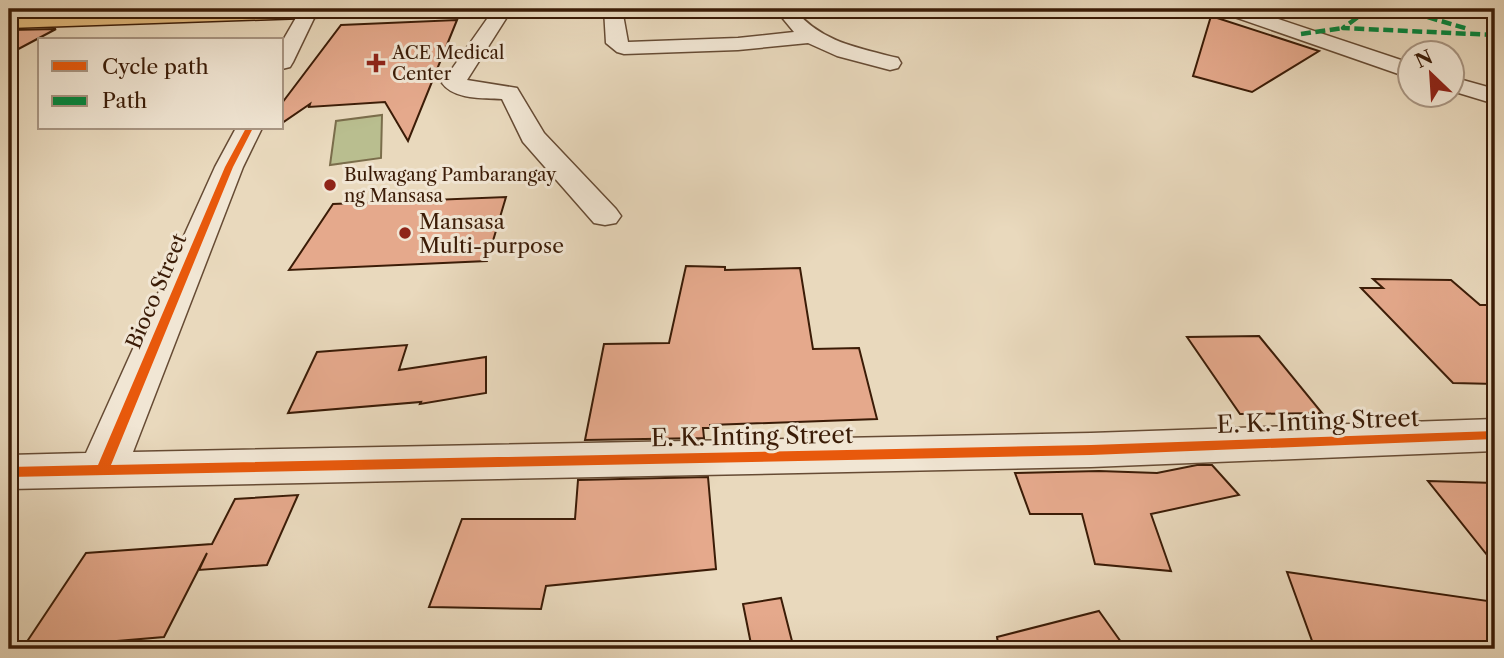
<svg xmlns="http://www.w3.org/2000/svg" width="1504" height="658" font-family="'Libre Caslon Text',serif">
  <style>
    .green { fill: #b9be8f; stroke: #7a6d4b; stroke-width: 2 }
    .building { fill: #e5a98c; stroke: #3b1c07; stroke-width: 2 }
    .lines { fill: none; stroke-linecap: round; stroke-linejoin: round }
    .minor-casing { stroke: #664b34; stroke-width: 3 }
    .major-casing { stroke: #3b1c07; stroke-width: 3 }
    .minor { fill: #f1e6d4; fill-rule: evenodd }
    .major { fill: #e4bc7e; fill-rule: evenodd }
    .quiet { stroke: #00873e; stroke-width: 4.5; stroke-dasharray: 10 4.5; stroke-linecap: butt }
    .cycleway-casing { stroke: #f1e6d4; stroke-width: 5 }
    .cycleway { fill: #e8590c; fill-rule: evenodd }
    .poi-dot { fill: #8f2418; stroke: #f1e6d4; stroke-width: 2.5 }
    .labels { text-anchor: middle; dominant-baseline: central; stroke-width: 6; stroke-linejoin: round; paint-order: stroke }
    .far-poi-label { font-size: 18px; fill: #3b1c07; stroke: #f1e6d4; text-anchor: start }
    .poi-label { font-size: 21px; fill: #3b1c07; stroke: #f1e6d4; text-anchor: start }
    .street-label { font-size: 21px; fill: #3b1c07; stroke: #f1e6d4 }
    .near-street-label { font-size: 24px; fill: #3b1c07; stroke: #f1e6d4 }
  </style>
  <rect width="100%" height="100%" fill="#e9d9bd"/>
  <filter id="stains"><feTurbulence type="fractalNoise" baseFrequency=".00286" numOctaves="4"/><feColorMatrix values="0 0 0 0 .2 0 0 0 0 .09 0 0 0 0 .02 0 0 0 .5 -.17"/></filter>
  <radialGradient id="worn" r=".72"><stop offset=".6" stop-color="#630" stop-opacity="0"/><stop offset="1" stop-color="#630" stop-opacity=".3"/></radialGradient>
  <path class="green" d="M382,115L381,158L330,165L336,121Z"/>
  <g class="building">
    <path d="M9,9H95L9,13Z"/>
    <path d="M1211,16L1319,51L1252,92L1193,76Z"/>
    <path d="M457,20L408,141L385,102L309,107L310,104L282,123V103L341,25Z"/>
    <path d="M56,29L9,54V30Z"/>
    <path d="M506,197L487,261L289,270L333,204Z"/>
    <path d="M686,266L725,267V270L800,268L813,349L859,348L877,419L710,425V428H703L704,438L585,440L604,344L669,343Z"/>
    <path d="M1373,279L1451,280L1480,305H1495V384L1453,383L1361,288H1383Z"/>
    <path d="M1259,336L1322,413L1240,414L1187,337Z"/>
    <path d="M407,345L399,370L486,357V393L420,404L421,402L288,413L317,352Z"/>
    <path d="M1197,465H1212L1239,495L1151,514L1171,571L1095,564L1082,514H1030L1015,473L1099,471L1157,473Z"/>
    <path d="M708,477L716,569L546,586L541,609L429,607L462,519H575L578,480Z"/>
    <path d="M1428,481L1495,483V565Z"/>
    <path d="M298,495L267,565L199,570L207,553L164,637L22,649L86,553L212,544L235,499Z"/>
    <path d="M1287,572L1495,602V649H1315Z"/>
    <path d="M781,598L794,649H752L743,604Z"/>
    <path d="M1099,611L1126,649H999L997,637Z"/>
  </g>
  <g class="lines">
    <defs>
      <g id="minor">
        <path d="M301,9H315L317,12L293,62L290,67L282,69V42Z"/>
        <path d="M494,9H512L467,80L517,88L544,133L616,209L621,216L616,223L605,225L594,223L523,142L502,99C484,98 454,100 442,83Z"/>
        <path d="M604,9H622L628,42L738,38L794,32L775,9H794C821,42 858,48 898,58L901,63L898,68L890,70L837,56L808,43L738,50L624,54L617,52L606,43Z"/>
        <path d="M1221,9H1248L1410,63V78L1223,13Z"/>
        <path d="M1452,77L1495,89V104L1452,91Z"/>
        <path d="M236,128H262L243,167L133,452L1091,433L1495,419V451L1091,467L9,489V455L86,453L215,167Z"/>
      </g>
      <path id="major" d="M229,9H399L390,15L9,28V16Z"/>
    </defs>
    <use href="#minor" class="minor-casing"/>
    <use href="#major" class="major-casing"/>
    <use href="#minor" class="minor"/>
    <use href="#major" class="major"/>
    <g class="quiet">
      <path d="M1369,9L1343,28L1495,35"/>
      <path d="M1400,9L1468,29"/>
      <path d="M1301,34L1343,28"/>
    </g>
    <defs>
      <path id="cycleway" d="M246,128H253L233,167L111,465L1091,445L1495,431V439L1091,455L9,477V467L98,465L225,167Z"/>
    </defs>
    <use href="#cycleway" class="cycleway-casing"/>
    <use href="#cycleway" class="cycleway"/>
  </g>
  <g class="poi-dot">
    <path d="M372.5 52.5h7v7h7v7h-7v7h-7v-7h-7v-7h7z"/>
    <circle cx="330" cy="185" r="7"/>
    <circle cx="405" cy="233" r="7"/>
  </g>
  <g class="labels">
    <g class="far-poi-label">
      <text x="392" y="53">ACE Medical<tspan x="392" dy="21">Center</tspan></text>
      <text x="344" y="175">Bulwagang Pambarangay<tspan x="344" dy="21">ng Mansasa</tspan></text>
    </g>
    <g class="poi-label">
      <text x="419" y="221">Mansasa<tspan x="419" dy="24">Multi-purpose</tspan></text>
    </g>
    <g class="street-label">
      <text transform="translate(156 291) rotate(-67)">Bioco Street</text>
    </g>
    <g class="near-street-label">
      <text transform="translate(1318 421) rotate(-2)">E. K. Inting Street</text>
      <text transform="translate(752 436) rotate(-1)">E. K. Inting Street</text>
    </g>
  </g>
  <rect width="1504" height="658" fill="none" stroke="#e9d9bd" stroke-width="35"/>
  <rect x="10" y="10" width="1483" height="637" fill="none" stroke="#3b1c07" stroke-width="3.5"/>
  <rect x="18" y="18" width="1469" height="623" fill="none" stroke="#3b1c07" stroke-width="2"/>
  <rect x="38" y="38" width="245" height="91" fill="#f1e6d4" stroke="#a89582" stroke-width="2"/>
  <rect x="52" y="61" width="35" height="10" fill="#e8590c" stroke="#a89582" stroke-width="2"/>
  <text x="102" y="74" font-size="21" fill="#3b1c07">Cycle path</text>
  <rect x="52" y="96" width="35" height="10" fill="#00873e" stroke="#a89582" stroke-width="2"/>
  <text x="102" y="108" font-size="21" fill="#3b1c07">Path</text>
  <g transform="translate(1431 74) rotate(335)"><circle r="33" fill="#f1e6d4" stroke="#a89582" stroke-width="2"/>
  <path d="M0-5L12 26L0 18L-12 26Z" fill="#8f2418"/>
  <text y="-10" font-size="19" font-weight="bold" text-anchor="middle" fill="#3b1c07">N</text>
  </g>
  <rect width="100%" height="100%" filter="url(#stains)"/>
  <rect width="100%" height="100%" fill="url(#worn)"/>
</svg>
